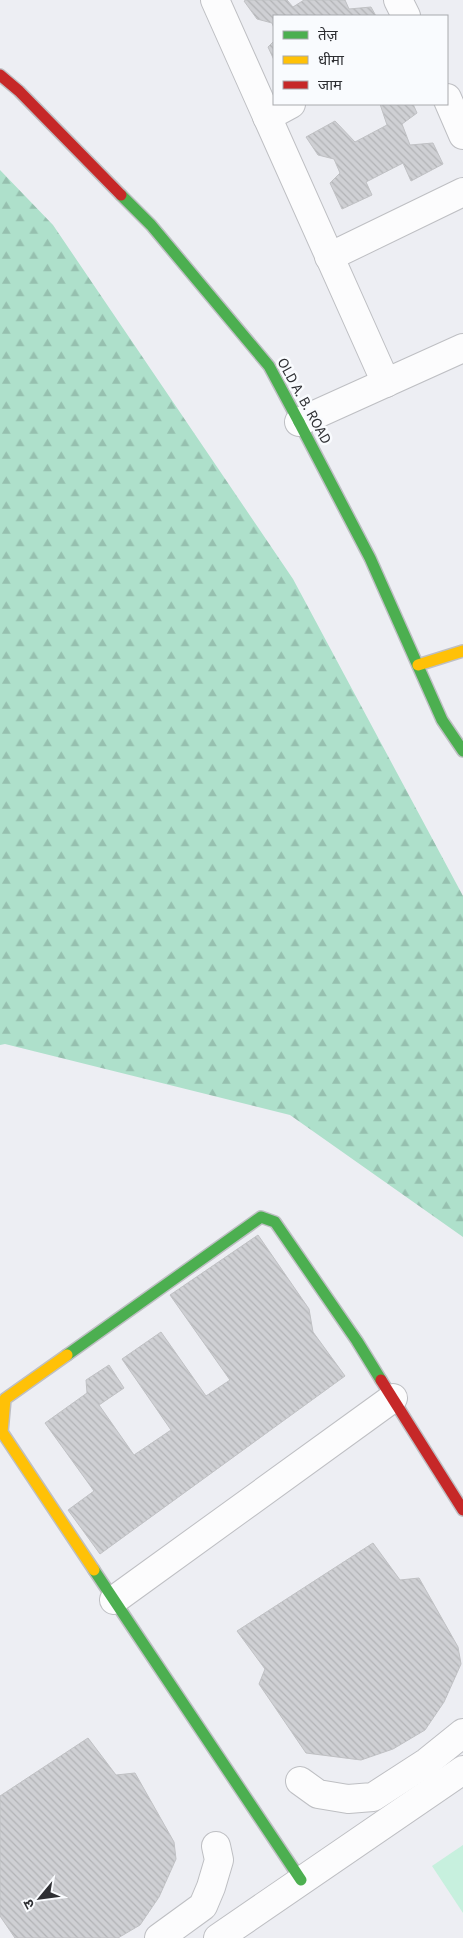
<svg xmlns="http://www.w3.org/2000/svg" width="463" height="1938" font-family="'Source Sans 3','Noto Sans Devanagari',sans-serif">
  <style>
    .forest { fill: url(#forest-firs) }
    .pitch { fill: #c7f0de }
    .building { fill: url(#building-back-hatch); stroke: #c0c1c4 }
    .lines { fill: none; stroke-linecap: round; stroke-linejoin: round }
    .street-casing { stroke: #bebfc3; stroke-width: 30 }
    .fast-casing { stroke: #bebfc3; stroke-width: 14 }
    .slow-casing { stroke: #bebfc3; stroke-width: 14 }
    .jam-casing { stroke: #bebfc3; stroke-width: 14 }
    .street { stroke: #fcfcfd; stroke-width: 28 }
    .fast { stroke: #4caf50; stroke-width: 11 }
    .slow { stroke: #ffc107; stroke-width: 11 }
    .jam { stroke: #c62828; stroke-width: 11 }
    .labels { text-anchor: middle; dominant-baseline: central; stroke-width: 5; stroke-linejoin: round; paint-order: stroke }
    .street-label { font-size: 15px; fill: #2e2f33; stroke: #f9fbfe }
  </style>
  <defs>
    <pattern id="forest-firs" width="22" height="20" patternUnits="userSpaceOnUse" patternTransform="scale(1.25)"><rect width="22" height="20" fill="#aee0cb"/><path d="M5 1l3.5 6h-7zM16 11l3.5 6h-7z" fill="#96c0af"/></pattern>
    <pattern id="building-back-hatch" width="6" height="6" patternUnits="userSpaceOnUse" patternTransform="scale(1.25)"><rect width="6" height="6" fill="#cfd0d4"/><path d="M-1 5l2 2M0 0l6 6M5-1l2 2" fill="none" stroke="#b2b3b6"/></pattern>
  </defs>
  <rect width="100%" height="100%" fill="#edeef3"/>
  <path class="forest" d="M0,170L53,225L293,579L463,896V1237L290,1115L5,1044L0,1045Z"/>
  <path class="pitch" d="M463,1845V1913L432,1866Z"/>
  <g class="building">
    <path d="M246,0H287L293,7L304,0H345L349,9L371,7L376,16H274V28L272,23L257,19L244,1Z"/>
    <path d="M274,41V60L268,47Z"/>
    <path d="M380,104H413L417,113L402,124L410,145L433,143L443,164L411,181L403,163L366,182L372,195L342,209L330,183L340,173L334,159L318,155L306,137L335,121L355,142L387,125Z"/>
    <path d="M258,1235L309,1309L313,1332L345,1376L100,1554L68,1510L94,1491L45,1423L87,1393L86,1380L109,1365L124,1388L99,1405L134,1455L171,1430L122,1359L161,1332L206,1396L230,1380L170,1295Z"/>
    <path d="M373,1543L400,1580L419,1578L458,1647L461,1664L444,1702L425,1730L393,1749L361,1760L306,1753L259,1684L265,1669L237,1631Z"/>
    <path d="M88,1738L116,1775L135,1773L174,1842L176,1859L159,1897L140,1925L118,1938H15L0,1916V1796Z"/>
  </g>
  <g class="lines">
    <defs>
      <g id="street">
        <path d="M215,0L386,383"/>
        <path d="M398,0L406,16"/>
        <path d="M447,98L463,135"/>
        <path d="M267,117L291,104"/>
        <path d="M329,257L463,192"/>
        <path d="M299,422L463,348"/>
        <path d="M114,1600L393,1398"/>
        <path d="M300,1781L318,1794L348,1799L373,1797L427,1762L463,1733"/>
        <path d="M159,1938L203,1906L211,1887L219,1860L216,1846"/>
        <path d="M218,1938L463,1770"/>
      </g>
      <g id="fast">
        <path d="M121,195L151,225L269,366L299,422"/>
        <path d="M299,422L370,558L442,720L463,751"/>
        <path d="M67,1355L261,1217L275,1222L357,1341L381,1380"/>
        <path d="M94,1570L301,1880"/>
      </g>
      <g id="slow">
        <path d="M418,665L463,651"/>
        <path d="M67,1355L5,1399L2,1432L94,1570"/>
      </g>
      <g id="jam">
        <path d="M0,75L19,91L121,195"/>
        <path d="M381,1380L463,1510"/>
      </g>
    </defs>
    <use href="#street" class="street-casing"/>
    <use href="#fast" class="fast-casing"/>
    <use href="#slow" class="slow-casing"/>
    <use href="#jam" class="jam-casing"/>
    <use href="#street" class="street"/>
    <use href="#fast" class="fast"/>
    <use href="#slow" class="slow"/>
    <use href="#jam" class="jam"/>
  </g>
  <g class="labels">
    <g class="street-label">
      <text transform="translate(304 401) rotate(61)">OLD A. B. ROAD</text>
    </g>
  </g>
  <rect x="273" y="15" width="175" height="90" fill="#f9fbfe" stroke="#a8a9ad"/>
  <rect x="283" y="31" width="25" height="8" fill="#4caf50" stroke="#a8a9ad"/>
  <text x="318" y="40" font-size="15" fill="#2e2f33">तेज़</text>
  <rect x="283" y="56" width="25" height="8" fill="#ffc107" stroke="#a8a9ad"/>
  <text x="318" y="65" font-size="15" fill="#2e2f33">धीमा</text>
  <rect x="283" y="81" width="25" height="8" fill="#c62828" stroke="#a8a9ad"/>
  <text x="318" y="90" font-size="15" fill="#2e2f33">जाम</text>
  <g transform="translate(40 1898) rotate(241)" stroke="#f9fbfe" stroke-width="4" paint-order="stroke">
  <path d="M0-4L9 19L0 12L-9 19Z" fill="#2e2f33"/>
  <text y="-8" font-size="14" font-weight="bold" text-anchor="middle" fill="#2e2f33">उ</text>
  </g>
</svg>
